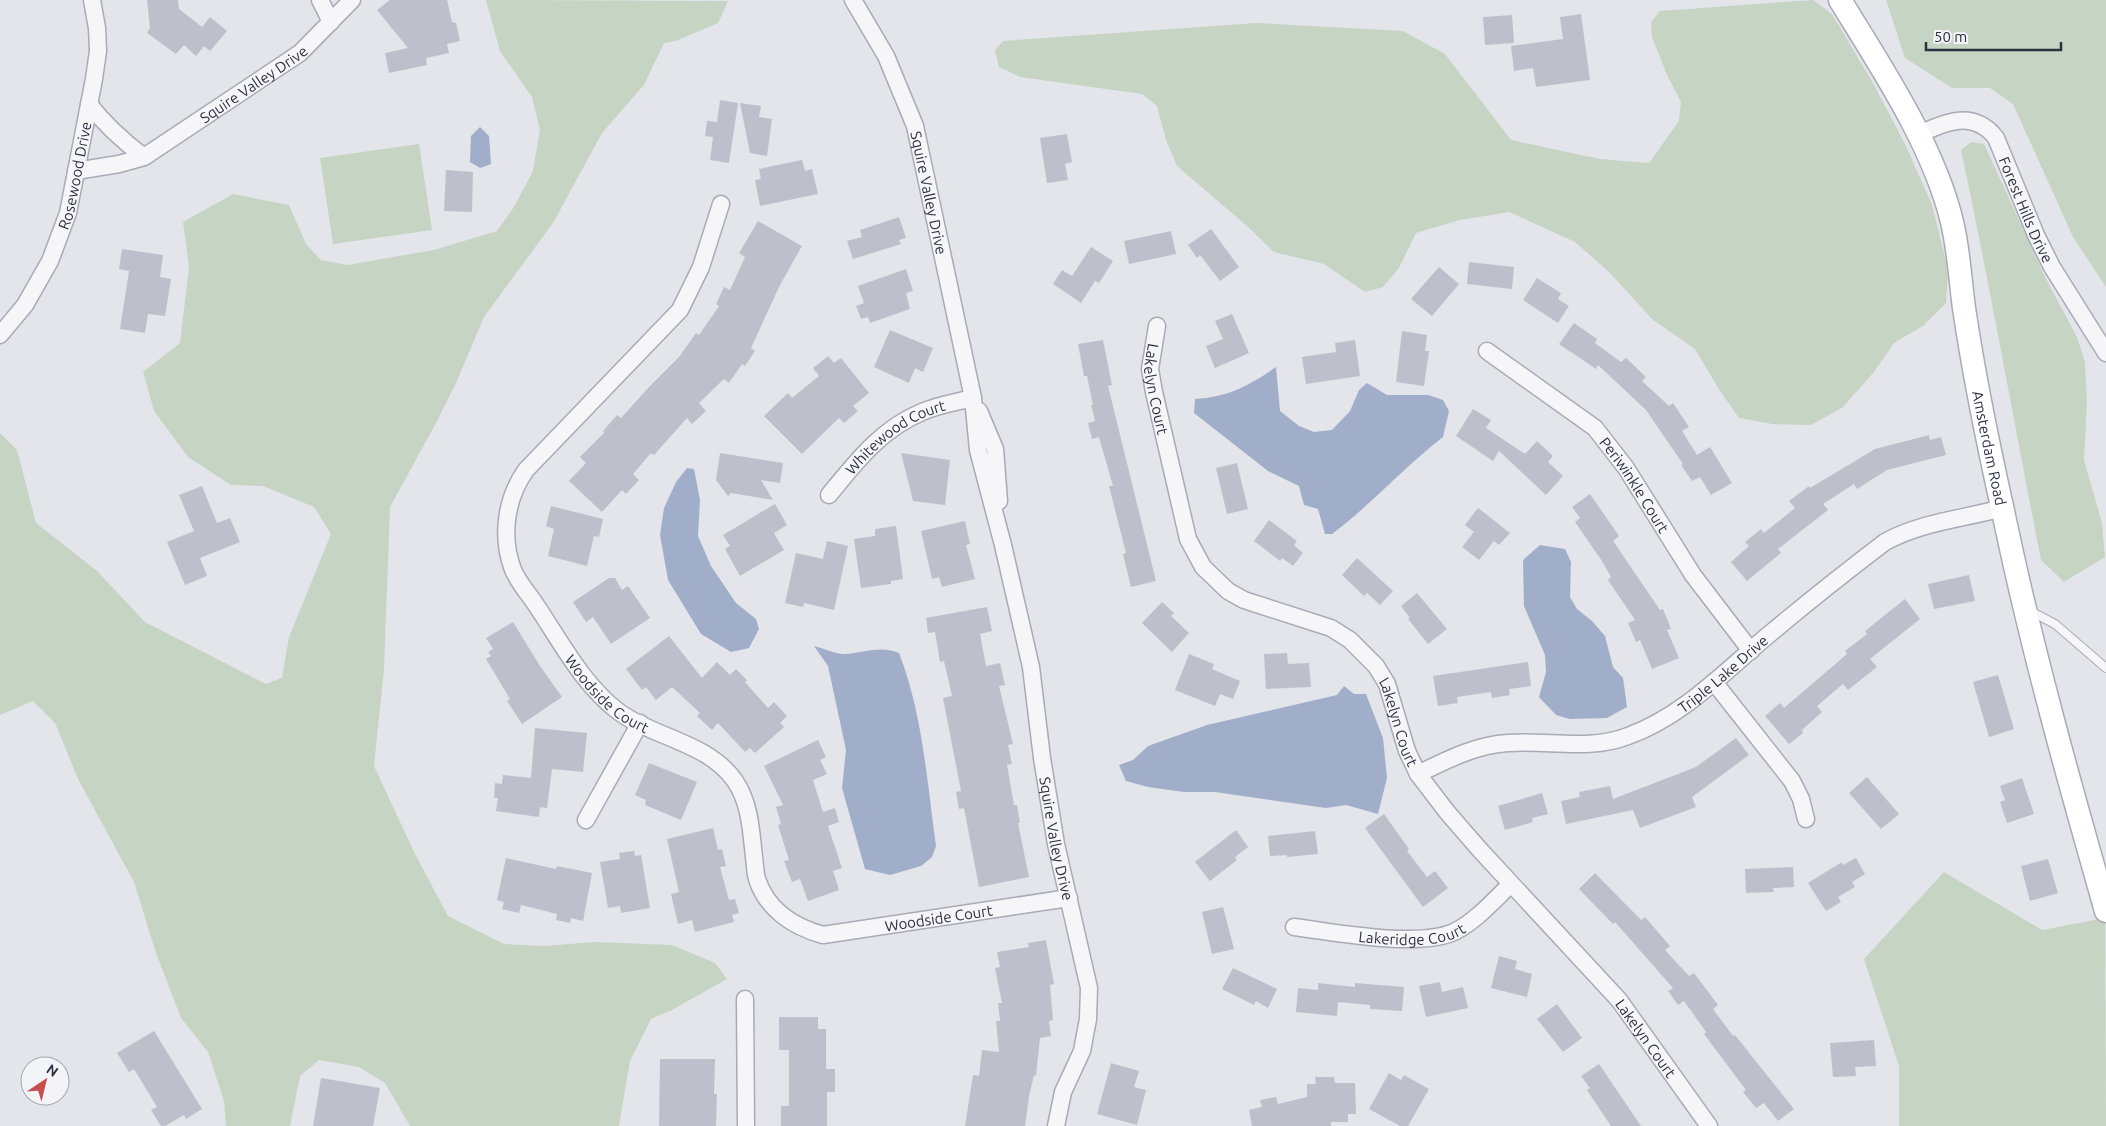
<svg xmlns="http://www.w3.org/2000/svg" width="2106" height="1126" font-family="Ubuntu,sans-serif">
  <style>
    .green { fill: #c6d4c4 }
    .water { fill: #a0aec9 }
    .building { fill: #bdc0ca }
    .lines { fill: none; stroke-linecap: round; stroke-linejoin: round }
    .lane-casing { stroke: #a8abb5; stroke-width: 10 }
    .street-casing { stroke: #a8abb5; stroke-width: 19 }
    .secondary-casing { stroke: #a8abb5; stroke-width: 25 }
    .lane { stroke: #f6f6f9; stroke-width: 8 }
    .street { stroke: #f6f6f9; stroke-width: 16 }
    .secondary { stroke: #fff; stroke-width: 22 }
    .labels { text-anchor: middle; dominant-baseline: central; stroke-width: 4; stroke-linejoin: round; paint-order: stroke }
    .street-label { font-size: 15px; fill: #2b3042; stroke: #f3f4f8 }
  </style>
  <rect width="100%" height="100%" fill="#e3e5eb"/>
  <g class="green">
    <path d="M486,0L728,1L718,23L676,41L664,43L644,85L602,133L553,223L484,317L456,383L436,423L390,507L384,669L374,766L415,854L448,916L504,944L545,946L594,942L672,945L715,963L727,979L672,1010L651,1019L630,1061L619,1126H410L385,1083L359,1067L319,1060L300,1076L290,1126H226L224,1101L208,1052L181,1018L156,953L134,882L78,779L55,723L33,701L0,715V433L17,450L36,523L97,571L145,622L266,684L282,678L289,637L331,534L314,507L263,486L231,485L188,457L154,411L143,372L180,343L189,267L183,222L233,194L289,205L306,244L321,260L347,265L434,250L497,231L514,207L533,171L540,130L532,97L500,51Z"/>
    <path d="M1813,0L1832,14L1873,83L1906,146L1932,205L1948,269L1946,303L1923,326L1894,343L1874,372L1843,407L1811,425L1772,424L1739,418L1720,391L1695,349L1652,319L1608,271L1575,242L1509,212L1460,220L1416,233L1399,268L1383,287L1365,292L1324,264L1274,252L1247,226L1177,166L1166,140L1157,106L1142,94L1020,77L999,67L995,50L1003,41L1256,23L1403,31L1445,54L1511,140L1600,159L1649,163L1679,121L1681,102L1667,75L1652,37L1651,22L1660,11Z"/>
    <path d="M1886,0H2106V287L2073,237L2013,104L1990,88H1952L1905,58Z"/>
    <path d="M1971,142L1984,144L2046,279L2077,337L2085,362L2087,403L2084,460L2102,523L2105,557L2064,582L2041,560C2014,423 1990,286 1961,150Z"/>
    <path d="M419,144L432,230L333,244L320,158Z"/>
    <path d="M1944,872L2042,930L2105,918L2106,1126H1899V1066L1864,959Z"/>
  </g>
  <g class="water">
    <path d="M480,127L489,136L491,164L480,168L470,162L471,136Z"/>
    <path d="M1276,367L1280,411L1299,426L1314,432L1332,430L1350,411L1359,390L1367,383L1387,395H1428L1443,400L1449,411L1443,437C1404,467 1372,504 1332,534H1325L1318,509L1304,505L1299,486L1268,471L1194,413L1195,399C1228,397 1249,386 1276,367Z"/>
    <path d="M687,468L694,469L700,500L698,536L711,566L736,603L756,619L759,629L749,648L731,652L701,634L668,580L660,535L664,508L676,482Z"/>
    <path d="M1540,545L1565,549L1571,562L1570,597L1577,609L1592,621L1605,636L1613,667L1623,678L1627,707L1607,718L1570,719L1556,715L1539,697L1546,672L1545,655L1524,606L1523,560Z"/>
    <path d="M814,646C823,648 835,654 844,654C866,653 878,645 899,653C923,715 927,782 936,846L932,857L921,866L890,875L865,869L842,788L846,750L828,666Z"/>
    <path d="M1344,686L1354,694H1366L1383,738L1387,778L1378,814L1346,805L1326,808L1215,792H1184L1148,787L1126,781L1119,765L1133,760L1148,746L1207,725L1337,695Z"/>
  </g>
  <g class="building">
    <path d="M147,0H178L179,9L202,27L210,17L227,31L210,51L204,46L196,56L184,45L176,54L147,33L150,28Z"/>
    <path d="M390,0H447L452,22L456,23L460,41L447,44L449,53L426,58L427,65L389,73L385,53L408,48L377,10Z"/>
    <path d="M1581,14L1590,80L1536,87L1533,68L1514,71L1511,46L1563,39L1560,17Z"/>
    <path d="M1512,15L1514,43L1485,45L1483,17Z"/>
    <path d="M720,100L738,103L729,163L710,160L713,137L705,136L707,121L717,122Z"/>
    <path d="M740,103L761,106L759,117L772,119L767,156L750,153Z"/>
    <path d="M1067,134L1072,162L1065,164L1068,180L1047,183L1040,138Z"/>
    <path d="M802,160L805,171L812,169L818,194L760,206L755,180L761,179L759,169Z"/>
    <path d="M446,170L473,172L472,212L444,211Z"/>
    <path d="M899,217L906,238L899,240L901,244L853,259L847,241L862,237L860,230Z"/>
    <path d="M758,221L802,246L780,285L751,348L755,351L745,366L742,364L729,383L724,379L699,403L706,411L692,424L687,418L654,455L651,453L633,474L639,480L626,494L622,490L602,512L569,481L586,463L580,457L605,432L603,431L617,415L621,418L649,387L679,357L696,333L699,335L719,306L716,304L724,287L730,290L745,257L739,253Z"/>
    <path d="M1211,229L1239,267L1220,281L1200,255L1197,258L1188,245Z"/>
    <path d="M1171,231L1176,254L1129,264L1124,241Z"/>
    <path d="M1091,247L1113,261L1099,283L1095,281L1081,303L1053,284L1062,270L1072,276Z"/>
    <path d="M122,249L163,255L160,277L171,279L165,316L148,314L145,333L120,329L129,271L119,269Z"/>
    <path d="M1469,262L1514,267L1512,289L1467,284Z"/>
    <path d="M1439,267L1459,284L1432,316L1411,299Z"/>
    <path d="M906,269L913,291L906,293L910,309L870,323L868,317L861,319L856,306L864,303L858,286Z"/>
    <path d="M1537,278L1561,293L1558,299L1569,306L1558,323L1523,300Z"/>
    <path d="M1232,314L1249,353L1215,368L1206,346L1223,339L1215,321Z"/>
    <path d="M1574,323L1597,339L1595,343L1621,362L1626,358L1646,377L1642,381L1669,406L1673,403L1689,427L1682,431L1697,455L1710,447L1732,483L1711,495L1700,477L1692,481L1681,465L1683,464L1646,410L1598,365L1596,369L1559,344Z"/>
    <path d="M890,330L933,348L923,372L915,368L909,383L874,367Z"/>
    <path d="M1402,331L1427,335L1425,351H1429L1424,386L1396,382Z"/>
    <path d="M1103,340L1112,385L1108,386L1156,581L1131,587L1123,554L1126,553L1109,486H1113L1099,437L1092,439L1088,423L1095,421L1091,405H1093L1087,376H1084L1078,344Z"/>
    <path d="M1355,340L1360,376L1306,384L1302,357L1336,352L1335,343Z"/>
    <path d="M828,356L834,363L841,358L869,393L853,406L858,411L844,423L839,418L802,454L764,416L788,393L792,398L819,376L813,368Z"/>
    <path d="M1473,409L1491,420L1486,428L1525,454L1537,441L1553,456L1548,462L1563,476L1546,495L1499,451L1493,461L1456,436Z"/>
    <path d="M1929,435L1930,440L1941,437L1946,455L1887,470L1857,489L1854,484L1823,504L1828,510L1778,549L1781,553L1747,581L1731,562L1749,546L1745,542L1761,529L1764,533L1795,508L1789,501L1809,486L1810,488L1875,449Z"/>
    <path d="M720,453L783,463L780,483L761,480L773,500L731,493L728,496L716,480Z"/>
    <path d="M901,453L950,460L945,505L913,501Z"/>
    <path d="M1237,463L1248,509L1227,514L1216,468Z"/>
    <path d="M202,486L217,523L230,518L240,542L200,558L207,576L185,585L167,542L194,531L179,495Z"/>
    <path d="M1590,494L1619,536L1613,541L1660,610L1663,609L1671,629L1667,630L1679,658L1652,669L1640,640L1636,642L1628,623L1635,620L1608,580L1611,577L1602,561L1575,522L1580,518L1572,507Z"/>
    <path d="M775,504L787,525L774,533L784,550L740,576L725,549L730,546L723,535Z"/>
    <path d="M551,506L603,519L599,537L594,536L587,566L548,556L554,529L546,526Z"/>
    <path d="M1478,508L1510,533L1499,545L1494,541L1479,560L1462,547L1474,532L1465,525Z"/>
    <path d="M1269,520L1297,541L1294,545L1303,553L1293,566L1282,558L1280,561L1254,541Z"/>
    <path d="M965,521L970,544L966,545L975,579L942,587L939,577L932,579L921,531Z"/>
    <path d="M896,526L903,579L891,581V584L861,588L854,539L875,536V529Z"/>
    <path d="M827,541L848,546L834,610L804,603L803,607L785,603L796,553L823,559Z"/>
    <path d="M1357,558L1393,591L1380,605L1367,593L1364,596L1342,575Z"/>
    <path d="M1969,575L1975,601L1934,609L1928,584Z"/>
    <path d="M609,578H615L622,590L628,586L650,618L611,644L593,617L586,622L573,602Z"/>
    <path d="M1417,593L1447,629L1428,644L1408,619L1410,618L1401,606Z"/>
    <path d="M1905,599L1920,619L1870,659L1877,667L1848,690L1843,684L1817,706L1822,712L1802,730L1803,733L1789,744L1765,716L1780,703L1784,708L1847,654L1845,651L1867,634L1865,631Z"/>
    <path d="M1162,602L1174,613L1171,616L1189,633L1172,652L1142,623Z"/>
    <path d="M987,607L992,631L980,634L986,666L1000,663L1005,685L999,686L1013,744L1008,745L1012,764L1007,765L1014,805H1017L1020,823H1018L1029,877L979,887L964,808L959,809L956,792L961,791L943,698L952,696L944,661L940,662L935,632L928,633L926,618Z"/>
    <path d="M513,622L540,666L562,697L522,724L507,701L510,699L486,659L491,656L488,652L493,649L486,638Z"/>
    <path d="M669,636L702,678L717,662L730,675L736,669L747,680L745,682L768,708L774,702L787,716L780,723L784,727L755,753L750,748L745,752L718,723L712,730L697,716L700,713L672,687L656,700L646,687L642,690L626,669Z"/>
    <path d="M1287,653L1288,664L1309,663L1311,687L1266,689L1264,654Z"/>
    <path d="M1189,654L1214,664L1212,669L1240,681L1233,699L1220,694L1215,706L1175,690Z"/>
    <path d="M1528,662L1531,686L1509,689L1510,695L1492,698L1491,692L1457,697L1458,703L1438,706L1433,676Z"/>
    <path d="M1998,675L2014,729L1989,737L1973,682Z"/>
    <path d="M535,728L587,733L583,772L552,769L547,808L540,807L539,817L496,811L498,798H494L495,783L502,784L503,775L531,778Z"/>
    <path d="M1736,738L1749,755L1692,797L1696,807L1640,828L1633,810L1566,824L1561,801L1580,797L1579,792L1610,786L1613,799L1696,767Z"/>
    <path d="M818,740L826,757L820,760L827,774L813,780L823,812L835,808L839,822L828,826L842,868L833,871L839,890L808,901L800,879L792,882L784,861L789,860L778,825L781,824L776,807L783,805L764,766Z"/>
    <path d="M649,763L697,782L681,820L645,805L646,800L635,795Z"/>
    <path d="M1867,777L1899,814L1881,829L1849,793Z"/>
    <path d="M2022,778L2034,814L2007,823L2000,802L2005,800L2000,786Z"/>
    <path d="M1542,793L1548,814L1532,818L1533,822L1505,830L1498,806Z"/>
    <path d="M1384,814L1409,849L1407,851L1427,877L1435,871L1448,888L1423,907L1365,828Z"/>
    <path d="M713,828L718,850L722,849L726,866L720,867L729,900L735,899L739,913L732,915L734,922L695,932L692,920L678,924L671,894L679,892L667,839Z"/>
    <path d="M1236,830L1248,847L1235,857L1237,860L1210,881L1195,862Z"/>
    <path d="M1315,831L1318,854L1287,857V855L1270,856L1268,836Z"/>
    <path d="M634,851L635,856L641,855L650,908L621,913L620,906L608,908L600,862L620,859L619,853Z"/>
    <path d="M506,858L556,869L557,866L592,873L583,921L571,918L570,923L556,920L557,914L521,905L519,913L502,909L504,902L497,900Z"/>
    <path d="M1856,858L1865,874L1852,882L1855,887L1838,897L1841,902L1826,911L1808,883L1842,862L1843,865Z"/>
    <path d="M2048,859L2058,893L2030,901L2021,866Z"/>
    <path d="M1793,867L1794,887L1773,888L1774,892L1746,893L1745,869Z"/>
    <path d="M1595,873L1641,920L1645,917L1670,946L1665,950L1689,976L1694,973L1718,1005L1713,1009L1733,1036L1735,1035L1794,1109L1778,1121L1764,1103L1756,1108L1743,1092L1746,1090L1704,1034L1706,1032L1684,1001L1678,1005L1668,991L1673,988L1615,922L1613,924L1579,889Z"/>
    <path d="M1223,907L1234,949L1212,954L1202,912Z"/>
    <path d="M1046,940L1054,984L1050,985L1053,1020L1049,1021L1051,1036L1040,1038L1036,1076L1034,1075L1029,1096L1025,1126H965L973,1075L979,1076L982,1050L999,1052L996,1021H1000L998,1003H1002L995,968L1000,967L997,952L1029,947L1028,943Z"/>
    <path d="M1499,956L1517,961L1515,969L1532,974L1527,997L1491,988Z"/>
    <path d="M1233,968L1277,989L1268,1008L1256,1001L1254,1005L1222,989Z"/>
    <path d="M1440,982L1442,992L1463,987L1468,1008L1426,1017L1419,986Z"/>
    <path d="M1318,983L1355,987V983L1404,987L1402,1011L1370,1009V1005L1338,1002L1337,1016L1296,1012L1298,988L1318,990Z"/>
    <path d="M1557,1004L1582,1038L1563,1052L1537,1019Z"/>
    <path d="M779,1017H818V1029H826V1069H835V1092H827V1126H781V1106H789V1050H779Z"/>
    <path d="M154,1031L202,1109L186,1119L184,1115L165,1126H161L151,1110L157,1107L134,1069L129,1072L117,1053Z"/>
    <path d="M1874,1040L1876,1066L1855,1067L1856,1076L1833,1077L1830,1043Z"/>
    <path d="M660,1059H715L714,1094H717L716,1126H659Z"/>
    <path d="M1111,1063L1139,1071L1134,1087L1146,1090L1137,1125L1097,1114Z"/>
    <path d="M1599,1064L1641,1126H1611L1587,1090L1590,1088L1581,1076Z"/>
    <path d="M1389,1073L1401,1080L1404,1075L1429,1089L1408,1126H1400L1369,1109Z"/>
    <path d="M1315,1077H1334L1335,1083H1355L1356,1114H1348V1122H1331V1126H1252L1249,1110L1262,1107L1260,1100L1276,1097L1278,1104L1307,1097V1084H1316Z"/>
    <path d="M321,1078L380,1088L373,1126H313Z"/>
  </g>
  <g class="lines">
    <defs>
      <path id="lane" d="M2030,611L2055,624L2106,668"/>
      <g id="street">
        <path d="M320,0L331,22"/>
        <path id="s1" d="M853,0L886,56L915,126L973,398L978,450L1003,545L1031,667L1042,758L1056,844L1089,988L1088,1019L1082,1051L1063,1092L1056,1126"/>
        <path d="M89,104C105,125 123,141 144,157"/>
        <path id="s2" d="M1918,135C1946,121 1974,110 1996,138L2036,235L2052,267L2106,353"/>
        <path id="s3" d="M76,171L119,164L144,157L300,53L352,0"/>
        <path id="s4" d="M721,204L701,267L680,310L526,470C506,498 501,535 512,567C516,580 529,594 536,605C561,642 583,685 619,712C655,738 709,743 735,781C750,803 751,830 754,857C755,864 755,872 757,879C767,910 794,927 823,935L1069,898"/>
        <path id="s5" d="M1157,326L1150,369L1154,392L1188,539L1203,567L1228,591L1244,600L1331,628L1350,640L1376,666L1387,684L1407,751L1418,774L1447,812L1480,850L1619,1000L1709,1126"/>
        <path id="s6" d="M0,335L25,305L50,261L68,213L94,79L98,51L97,28L92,0"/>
        <path id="s7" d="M1487,351L1595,428L1626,468L1693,575L1751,651"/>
        <path d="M979,411L995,449L999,501"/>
        <path id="s8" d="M829,495C856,462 881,429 922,412C938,405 957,402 973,398"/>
        <path d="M1714,682L1792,781L1801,799L1806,819"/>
        <path id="s9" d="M1418,774C1447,760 1475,745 1508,743C1548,740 1590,751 1628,736C1684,716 1727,669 1772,632C1809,601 1847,571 1885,542C1921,522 1963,519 2002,508"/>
        <path d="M586,820L640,723"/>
        <path id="s10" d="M1294,927C1335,932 1420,949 1456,931C1477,920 1494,900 1511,884"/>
        <path d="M745,999L746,1126"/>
      </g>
      <g id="secondary">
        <path id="s11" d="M1840,0C1881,67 1934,146 1952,222C1959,251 1960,279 1964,308C1974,376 1988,444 2003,511C2031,646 2068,778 2106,911"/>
      </g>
    </defs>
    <use href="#lane" class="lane-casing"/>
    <use href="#street" class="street-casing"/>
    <use href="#secondary" class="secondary-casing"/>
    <use href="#lane" class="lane"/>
    <use href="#street" class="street"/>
    <use href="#secondary" class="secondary"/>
  </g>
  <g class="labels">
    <g class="street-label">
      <text stroke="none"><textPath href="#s3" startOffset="201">Squire Valley Drive</textPath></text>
      <text stroke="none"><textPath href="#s6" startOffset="179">Rosewood Drive</textPath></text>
      <text stroke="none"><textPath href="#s1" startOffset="209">Squire Valley Drive</textPath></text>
      <text stroke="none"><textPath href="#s2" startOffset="164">Forest Hills Drive</textPath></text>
      <text stroke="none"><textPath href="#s5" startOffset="64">Lakelyn Court</textPath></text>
      <text stroke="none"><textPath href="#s8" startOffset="90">Whitewood Court</textPath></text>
      <text stroke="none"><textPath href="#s11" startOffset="479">Amsterdam Road</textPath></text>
      <text stroke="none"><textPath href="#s7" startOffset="202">Periwinkle Court</textPath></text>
      <text stroke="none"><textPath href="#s9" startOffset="331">Triple Lake Drive</textPath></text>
      <text stroke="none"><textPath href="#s4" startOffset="598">Woodside Court</textPath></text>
      <text stroke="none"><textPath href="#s5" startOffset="514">Lakelyn Court</textPath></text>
      <text stroke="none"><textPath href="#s1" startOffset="868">Squire Valley Drive</textPath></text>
      <text stroke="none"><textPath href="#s4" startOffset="1064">Woodside Court</textPath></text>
      <text stroke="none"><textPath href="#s10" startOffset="119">Lakeridge Court</textPath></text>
      <text stroke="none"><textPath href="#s5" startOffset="919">Lakelyn Court</textPath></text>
    </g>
  </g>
  <g transform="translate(45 1081) rotate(35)"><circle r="24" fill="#f3f4f8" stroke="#a3a6af"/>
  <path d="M0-4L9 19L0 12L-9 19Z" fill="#ca4d4d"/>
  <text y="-8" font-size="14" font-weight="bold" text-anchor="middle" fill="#2b3042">N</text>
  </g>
  <path d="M1926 42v8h135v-8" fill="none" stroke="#2b3042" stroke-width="2.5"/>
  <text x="1934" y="42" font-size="15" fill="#2b3042" stroke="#f3f4f8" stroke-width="4" paint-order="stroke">50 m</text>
</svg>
